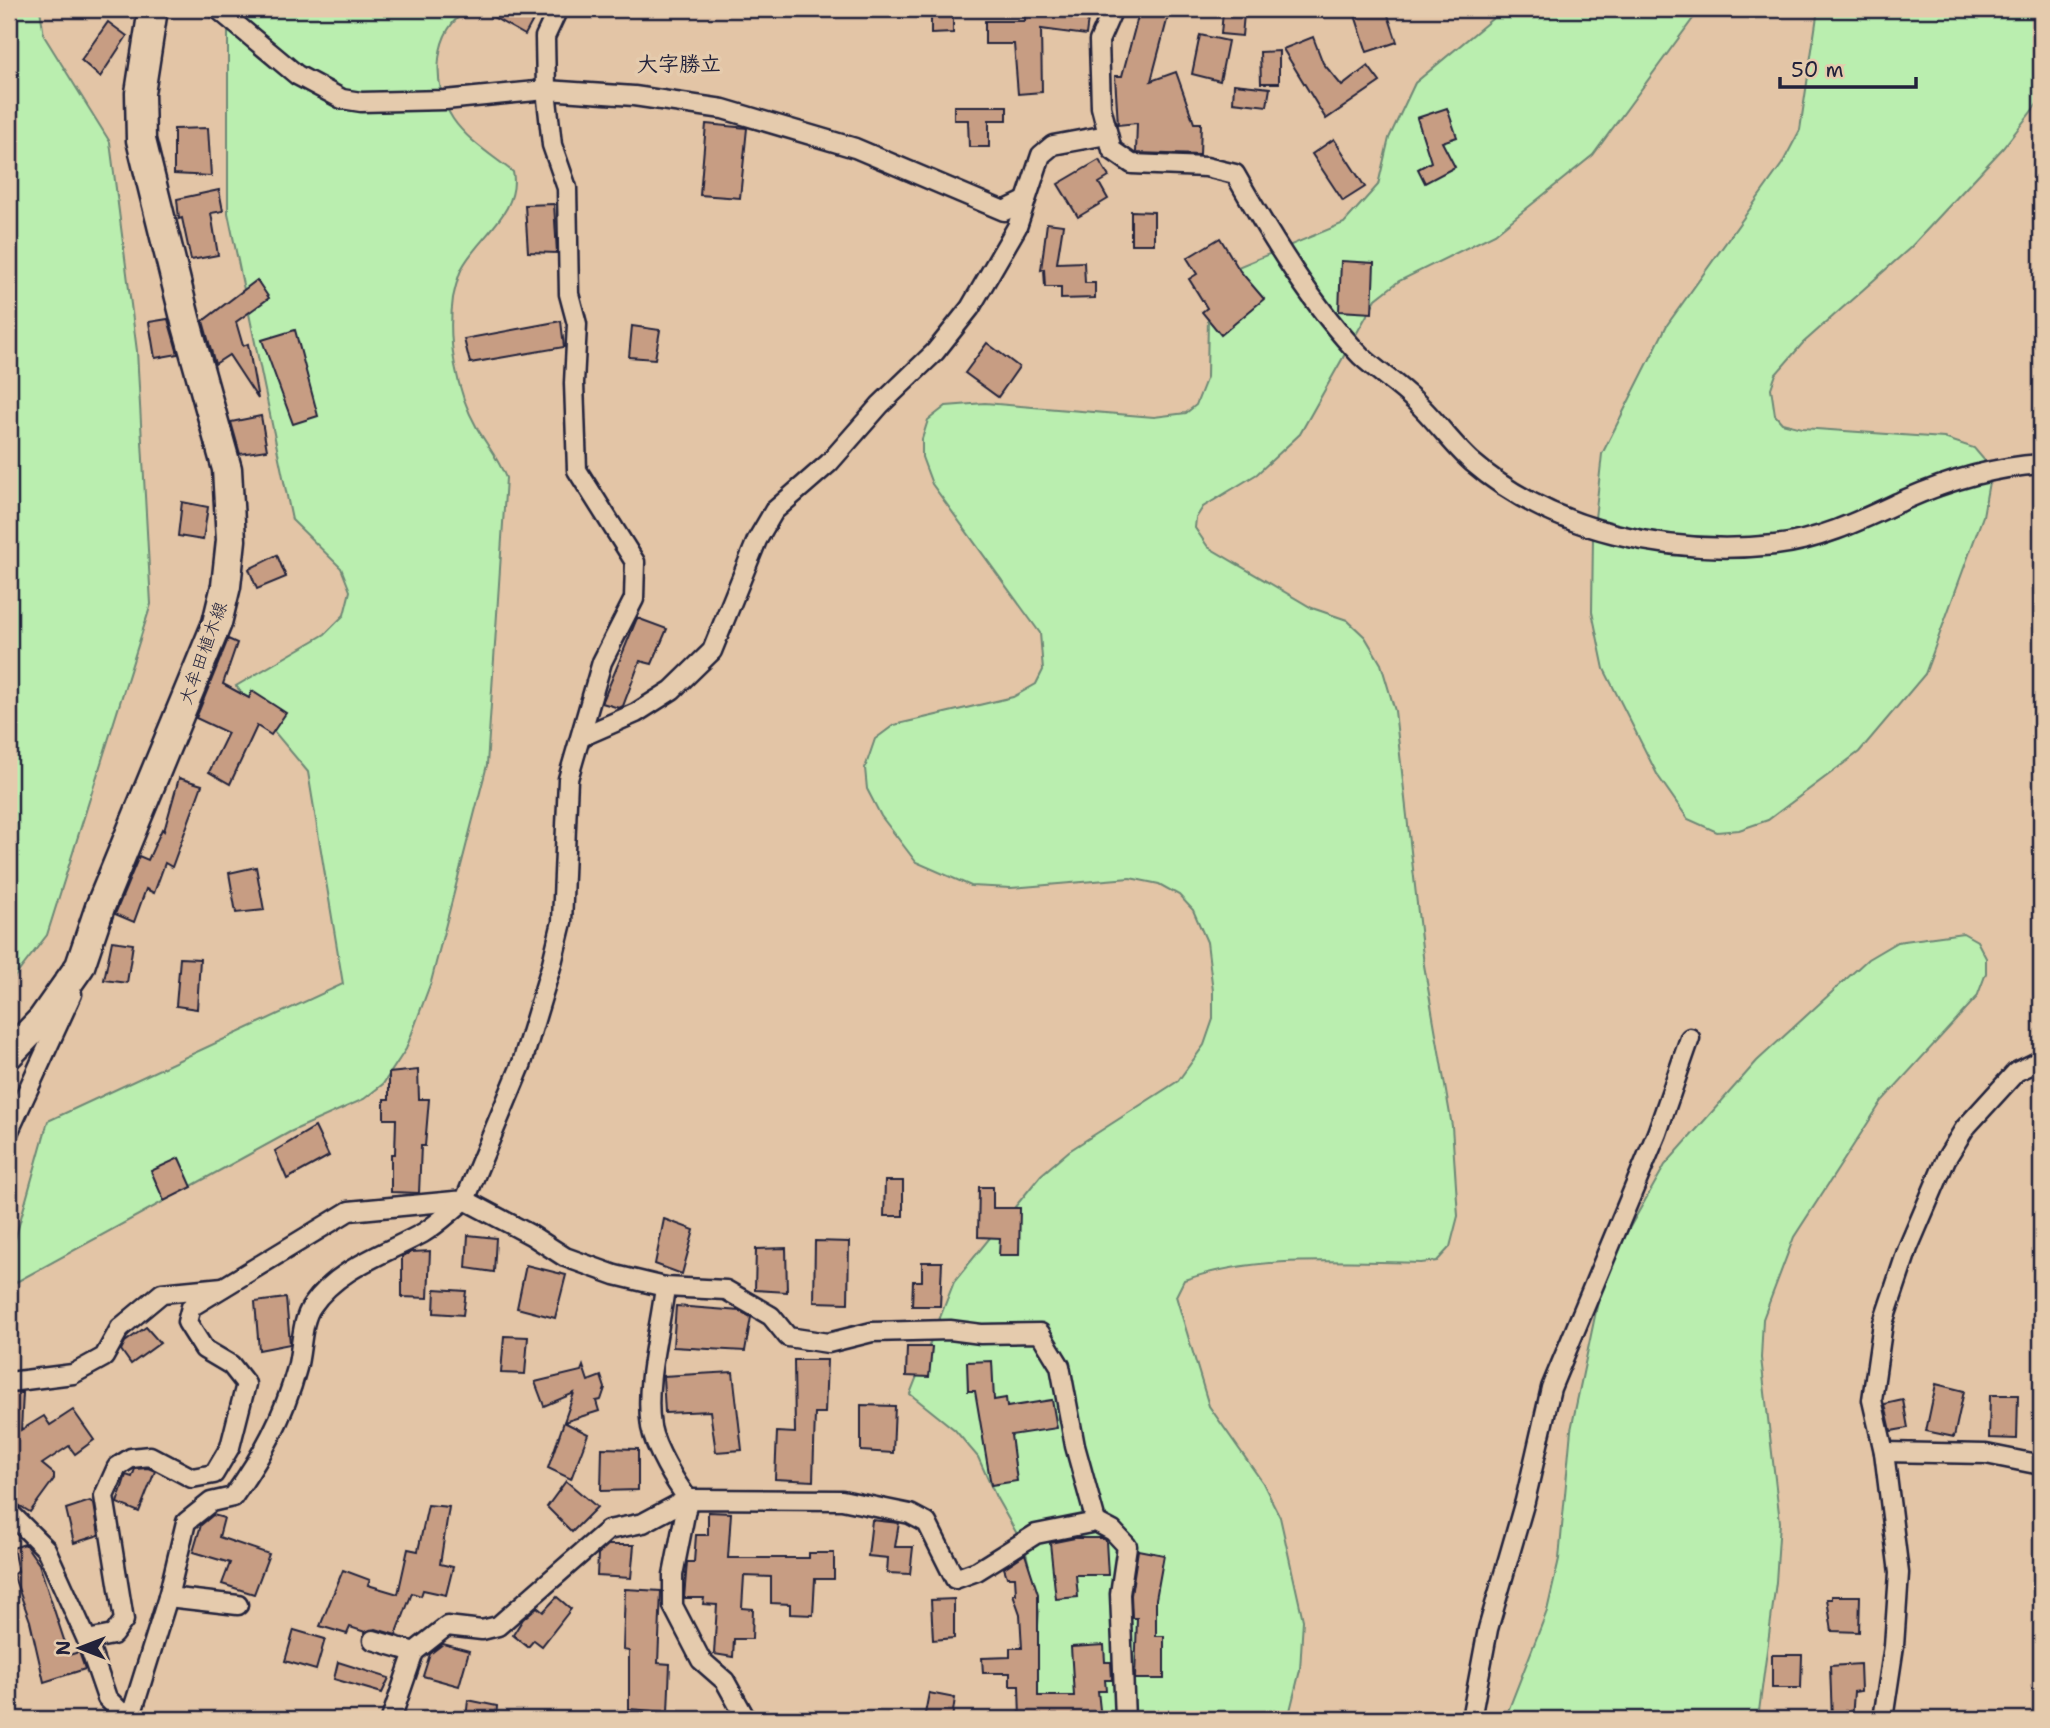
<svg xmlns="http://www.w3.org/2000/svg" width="2050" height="1728" font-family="'Shantell Sans','Klee One',sans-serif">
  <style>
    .green { fill: #baeeaf; stroke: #6e8875; stroke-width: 2 }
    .building { fill: #c79d83; stroke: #22223b; stroke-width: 2 }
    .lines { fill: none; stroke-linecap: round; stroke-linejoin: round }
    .street-casing { stroke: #22223b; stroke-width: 23 }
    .primary-casing { stroke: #22223b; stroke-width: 33 }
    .street { stroke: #e5cbad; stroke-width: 18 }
    .primary { stroke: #e5cbad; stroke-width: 28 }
    .labels { text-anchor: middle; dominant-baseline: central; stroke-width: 7; stroke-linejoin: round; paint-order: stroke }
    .street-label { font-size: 18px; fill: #22223b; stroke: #e5cbad }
    .quarter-label { font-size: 21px; font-weight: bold; fill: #22223b; stroke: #e5cbad }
  </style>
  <rect width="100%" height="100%" fill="#e3c5a6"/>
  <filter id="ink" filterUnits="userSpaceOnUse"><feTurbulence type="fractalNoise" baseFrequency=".0143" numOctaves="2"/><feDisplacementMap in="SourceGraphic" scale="14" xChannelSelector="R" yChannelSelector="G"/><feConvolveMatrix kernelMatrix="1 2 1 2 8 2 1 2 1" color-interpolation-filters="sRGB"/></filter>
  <g filter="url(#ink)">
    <g class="green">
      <path d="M9,9H40L44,36L110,142L137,351L151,604L47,935L9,984Z"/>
      <path d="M228,9H470C432,28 431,86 453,119C467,140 493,156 513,172C521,212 478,237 462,268C458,276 455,289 453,298C447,340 456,391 477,428C487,445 499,460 506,478L487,765L431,982L406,1049L383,1084L364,1099L290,1132L9,1286V1261L48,1121L343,984L308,772L236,686L325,634L344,615L350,591L341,568L292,520L228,213Z"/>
      <path d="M1504,9H1700L1593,155L1495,234L1399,281L1376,299L1300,434L1257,474L1203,507L1196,518L1195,528L1208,547L1312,608L1347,620L1365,637L1381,664L1395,711L1424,965L1452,1126L1458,1216L1450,1247L1437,1261L1421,1263C1341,1262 1261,1254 1184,1280L1176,1296L1209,1406L1263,1483L1280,1517L1303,1620L1300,1670L1288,1719H1031L1039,1612L1025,1548L996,1497L978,1457L955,1430L910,1394L954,1282L1041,1175L1069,1151L1178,1081L1204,1045L1213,1019V991L1207,942L1193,910L1179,895L1159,884L1130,878L1011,888L971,886L916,862L881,816L867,789L865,768L875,739L894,725L1013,697L1036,684L1043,670L1040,633L932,484L922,457V439L928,420L946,406L985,403L1154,417L1186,413L1196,405L1207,377L1208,316L1233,269L1344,223L1378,185L1389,138L1415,83Z"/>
      <path d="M1818,9H2041V99L2003,148L1910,248L1803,343L1776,374L1771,388L1775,415L1782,423L1802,428L1944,438L1974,448L1985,461L1989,482L1983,516L1925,674L1859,752L1768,820L1739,830L1717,832L1688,819L1658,776L1604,669L1592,612L1593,537L1602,454L1667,325L1782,164L1800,130Z"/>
      <path d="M1963,933L1977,941L1986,958V973L1977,997L1882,1101L1794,1237L1763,1319L1761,1358L1780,1522L1776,1582L1758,1719H1505L1547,1611L1559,1559L1571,1430L1604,1273L1665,1165L1757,1061L1868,959L1897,942Z"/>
    </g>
    <g class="building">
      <path d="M479,9H539L525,35Z"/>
      <path d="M931,9H953V33L931,34Z"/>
      <path d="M1025,9L1089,11L1086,35L1041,29L1042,92L1018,94L1014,44H985V21H1025Z"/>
      <path d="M1140,9H1170L1151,81L1176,72L1194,123H1201L1200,155L1136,153L1137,123L1118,125L1115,76H1122Z"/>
      <path d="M1353,9H1386L1397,42L1367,52Z"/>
      <path d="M1223,12L1244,14L1242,36L1221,34Z"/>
      <path d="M108,22L127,36L100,77L81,60Z"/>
      <path d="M1200,35L1228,41L1220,81L1192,74Z"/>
      <path d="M1313,37L1323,63L1342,86L1368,66L1380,82L1326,119L1283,49Z"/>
      <path d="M1279,51V83H1261L1260,52Z"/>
      <path d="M1234,84L1270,88L1267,106L1233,102Z"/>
      <path d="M954,106H1007V120H989V147H969L968,120H954Z"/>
      <path d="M1447,108L1457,137L1442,142L1455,167L1425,183L1418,169L1431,162L1417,118Z"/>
      <path d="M706,124L747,128L740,198L700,195Z"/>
      <path d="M208,128L211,176L174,174V129Z"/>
      <path d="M1334,139L1365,187L1343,201L1312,154Z"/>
      <path d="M1099,160L1109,177L1099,183L1108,199L1078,217L1058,184Z"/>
      <path d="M219,190L223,211L211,213L218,255L191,260L182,218L179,219L177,199Z"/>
      <path d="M554,204L557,253L528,252L525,205Z"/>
      <path d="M1131,211L1154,212V244H1131Z"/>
      <path d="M1047,223L1063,225L1057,263L1084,262L1085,283H1095V298L1061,299V287H1045L1044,269L1041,270Z"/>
      <path d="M1220,238L1240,271L1264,299L1221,335L1202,312L1207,308L1189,279L1197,274L1187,258Z"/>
      <path d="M1341,261L1374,263L1372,313L1339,311Z"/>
      <path d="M257,280L269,298L236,322L243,346L248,344L258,399L229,355L215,364L203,321Z"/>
      <path d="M168,319L178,354L155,358L149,322Z"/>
      <path d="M561,321L564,347L470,363L464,339Z"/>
      <path d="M632,326L660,330L655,359L629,357Z"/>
      <path d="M295,330L318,416L293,424L262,340Z"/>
      <path d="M987,343L1019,367L998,397L965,373Z"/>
      <path d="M261,416L267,450L240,454L231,422Z"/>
      <path d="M182,502L208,507L203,540L178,536Z"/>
      <path d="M277,555L286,577L257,589L249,569Z"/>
      <path d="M637,618L667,629L652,664L640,661L623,706L619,708L602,703Z"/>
      <path d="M228,639L237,643L223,684L249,698L252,691L286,713L271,735L257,726L230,784L209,772L228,733L196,718Z"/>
      <path d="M179,778L202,785L172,867L165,863L154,893L146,889L134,922L115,914L139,856L148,860L162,829L164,831Z"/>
      <path d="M256,867L264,910L236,913L229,873Z"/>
      <path d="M112,941L133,944L127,983L104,980Z"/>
      <path d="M180,958L200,959L197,1009L176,1006Z"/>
      <path d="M418,1070L419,1099H429L425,1146H421L419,1193L391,1192V1154H395L396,1119H384V1099H389V1073Z"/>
      <path d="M315,1127L329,1156L287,1179L275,1151Z"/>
      <path d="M179,1158L192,1187L164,1201L151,1171Z"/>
      <path d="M885,1181H903V1216H884Z"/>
      <path d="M979,1187H993V1208H1020L1019,1255H999L1000,1238L978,1237Z"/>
      <path d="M664,1219L694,1230L682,1274L655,1264Z"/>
      <path d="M468,1235L496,1238L494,1272L466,1268Z"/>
      <path d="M815,1241L849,1242L848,1303L814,1302Z"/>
      <path d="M786,1248L787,1292L755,1290L756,1249Z"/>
      <path d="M430,1251L428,1298L402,1297V1256L412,1252Z"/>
      <path d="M922,1262H942L940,1306H912L913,1281H922Z"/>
      <path d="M526,1265L566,1275L555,1318L517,1308Z"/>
      <path d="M435,1289L466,1291L463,1315L434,1313Z"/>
      <path d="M286,1298L290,1344L259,1350L255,1302Z"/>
      <path d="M676,1306L740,1311L751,1317L745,1351L673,1347Z"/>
      <path d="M146,1327L160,1343L131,1364L121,1350L125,1342Z"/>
      <path d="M504,1336L528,1337L525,1374L501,1373Z"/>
      <path d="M907,1347H932L929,1377L906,1376Z"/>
      <path d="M794,1360H827L825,1413H815L813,1481L775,1479L777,1432L795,1433Z"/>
      <path d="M992,1361L994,1400L1006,1398L1007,1407L1052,1400L1057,1428L1011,1435L1017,1481L991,1485L975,1391H968L967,1362Z"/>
      <path d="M583,1366L588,1381L601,1376L605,1388L601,1400L596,1401L599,1411L564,1422L574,1393L544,1406L535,1382L581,1371Z"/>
      <path d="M733,1372L742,1450L716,1452L710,1411L665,1413L663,1376Z"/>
      <path d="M1936,1384L1964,1391L1954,1437L1926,1431Z"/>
      <path d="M9,1393H23L21,1430L44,1416L50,1425L73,1410L94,1440L75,1454L69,1446L42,1464L54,1474V1479L30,1512L9,1499V1436L13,1434H9Z"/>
      <path d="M1990,1395H2018L2017,1439L1989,1438Z"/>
      <path d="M1903,1400L1908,1428L1891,1431L1885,1404Z"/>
      <path d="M861,1405L895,1406L893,1453L861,1451Z"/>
      <path d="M564,1422L588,1434L571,1479L548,1468Z"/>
      <path d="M602,1448L638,1449V1490L601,1491Z"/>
      <path d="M148,1468L155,1471L139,1512L117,1503L126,1475L132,1477L135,1469Z"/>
      <path d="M566,1481L597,1507L572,1532L547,1507Z"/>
      <path d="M90,1501L94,1504L99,1535L74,1543L66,1509Z"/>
      <path d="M428,1505L449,1507L440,1564L453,1567L446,1595L423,1590L421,1596L412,1593L396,1635L376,1629L365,1632L350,1627L347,1634L320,1626L343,1570L370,1580L368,1585L398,1594L408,1549L418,1551Z"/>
      <path d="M708,1512L731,1513L728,1558H809V1553H834V1579H815L813,1615L790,1614V1604L771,1603V1577L744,1576L742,1608L753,1609L752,1639H734L733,1657L714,1654L717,1605L703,1604L704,1598H684L687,1562H694L696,1535H708Z"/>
      <path d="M213,1515L224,1518L219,1537L269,1554L254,1594L222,1584L230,1563L193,1552L201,1525Z"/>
      <path d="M872,1520L899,1523L895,1547H913L910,1574L887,1573L888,1558L868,1556Z"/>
      <path d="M1075,1538H1101L1106,1541L1108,1575H1076L1078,1597L1056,1599L1050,1543Z"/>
      <path d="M25,1544L39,1564L69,1655L79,1652L85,1669L44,1682L30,1621L13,1574L18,1572L13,1548Z"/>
      <path d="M608,1545H634L631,1578L597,1576L598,1554Z"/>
      <path d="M1138,1550L1164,1555L1156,1599V1636H1164V1679H1135L1137,1618H1132L1131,1595Z"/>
      <path d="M1025,1554L1038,1594V1696H1074L1071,1647L1104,1645L1105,1662H1111L1112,1680H1105L1106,1691H1098L1101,1719H1020L1019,1686H1010V1673H983L982,1658L1010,1657V1648H1022L1020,1614L1013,1594H1016L1015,1577H1007L1004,1568Z"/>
      <path d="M625,1589L661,1591L658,1663L670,1664L668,1712L629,1709V1651L623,1650Z"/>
      <path d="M1832,1596H1860L1859,1632L1832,1631L1827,1599H1832Z"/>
      <path d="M557,1597L571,1609L542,1646L534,1640L528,1647L513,1635L523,1619L537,1607L543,1612Z"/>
      <path d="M954,1599V1638L933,1640L931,1600Z"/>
      <path d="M294,1630L325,1639L316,1670L285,1661Z"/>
      <path d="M443,1644L469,1651L459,1686L423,1676L430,1654Z"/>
      <path d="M1772,1655H1802L1801,1688H1772Z"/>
      <path d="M338,1662L389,1678L382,1693L334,1679Z"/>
      <path d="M1860,1664L1861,1691L1854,1692L1852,1719H1832L1830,1666Z"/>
      <path d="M929,1693L955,1698L952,1719H924Z"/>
      <path d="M468,1700L497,1706L496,1719H466Z"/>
    </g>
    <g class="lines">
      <defs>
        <g id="street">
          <path d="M218,9L297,75L342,99L361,102L445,100L546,90L634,96L723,109L855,148L1004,211L1025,201"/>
          <path d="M1113,9L1099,41L1101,107L1112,150L1132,164L1206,167L1235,174C1269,234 1313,307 1361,356C1378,372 1398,384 1414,400C1435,419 1451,443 1472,462C1553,532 1670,556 1775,545C1821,540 1863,519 1904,500C1947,481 1995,467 2041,464"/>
          <path d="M581,737L636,713L672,690L712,651L757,540L774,511L829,463L880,405L935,352L970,308L1017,227L1041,155L1053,145L1107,135"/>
          <path d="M9,1131L72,994"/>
          <path d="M665,1287C660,1331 644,1383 651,1427C655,1448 675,1482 688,1499L673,1575V1606L701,1660L725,1681L746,1719"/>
          <path d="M9,1382L73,1374L104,1357L120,1328L162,1293L223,1287"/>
          <path d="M1884,1452L1986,1454L2041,1465"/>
          <path d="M9,1512L46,1549L87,1640L107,1698L128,1719"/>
          <path d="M168,1597L238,1605"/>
          <path d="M87,1640L113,1635L124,1620L104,1496L117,1467L131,1458L150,1456L192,1478L214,1474L230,1447L246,1384L231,1365L204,1349L187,1322L191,1307L349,1211L465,1200L522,1063L551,967L562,922L568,779L602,662L634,599L635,562L577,470L574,383L577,324L569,294L567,188L552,145L546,90L545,37L558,9"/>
          <path d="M373,1640L414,1652"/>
          <path d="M130,1719L168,1597L186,1522L211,1502L233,1497C262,1456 284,1417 297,1368C302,1350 301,1321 312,1306C338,1268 385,1254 423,1233C438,1224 451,1211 465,1200L531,1235L565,1257L615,1275L665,1287L726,1290L771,1316L788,1337L828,1343L872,1332L950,1330L981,1334L1040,1333L1060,1366L1075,1446L1096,1522"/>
          <path d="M391,1719L414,1652L447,1626L482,1630L498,1626L608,1530L643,1523L688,1499L842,1500L910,1514L927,1523L955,1579L977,1571L1036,1534L1096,1522L1113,1531L1127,1546L1120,1594L1125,1719"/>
          <path d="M1471,1719L1488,1629L1525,1501L1551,1388L1657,1133L1690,1038"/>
          <path d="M1883,1719L1894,1646L1899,1573L1884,1452L1872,1400L1883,1323L1908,1248L1946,1159L1965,1128L2016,1072L2041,1060"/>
        </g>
        <path id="primary" d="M9,1054L42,1020L80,966L100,907L217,623L226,586L231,540L227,469L186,322L141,140L140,93L153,9"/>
      </defs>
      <use href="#street" class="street-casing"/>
      <use href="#primary" class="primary-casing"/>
      <use href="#street" class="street"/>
      <use href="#primary" class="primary"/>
    </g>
  </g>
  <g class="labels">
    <g class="street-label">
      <text transform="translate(203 653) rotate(-70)">大牟田植木線</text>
    </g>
    <g class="quarter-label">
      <text x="679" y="64">大字勝立</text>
    </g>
  </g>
  <rect width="2050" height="1728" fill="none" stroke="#e5cbad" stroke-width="35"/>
  <rect x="18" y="18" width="2015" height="1693" fill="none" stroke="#22223b" stroke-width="2.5" filter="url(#ink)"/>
  <g transform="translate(80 1648) rotate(270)" stroke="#e5cbad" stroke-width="5" paint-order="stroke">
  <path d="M0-5L12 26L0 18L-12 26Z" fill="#22223b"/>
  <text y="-10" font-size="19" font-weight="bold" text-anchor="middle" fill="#22223b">N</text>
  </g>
  <path d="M1780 77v10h136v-10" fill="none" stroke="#22223b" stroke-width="3.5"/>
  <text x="1791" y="77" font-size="21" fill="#22223b" stroke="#e5cbad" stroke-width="5" paint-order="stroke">50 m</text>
</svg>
